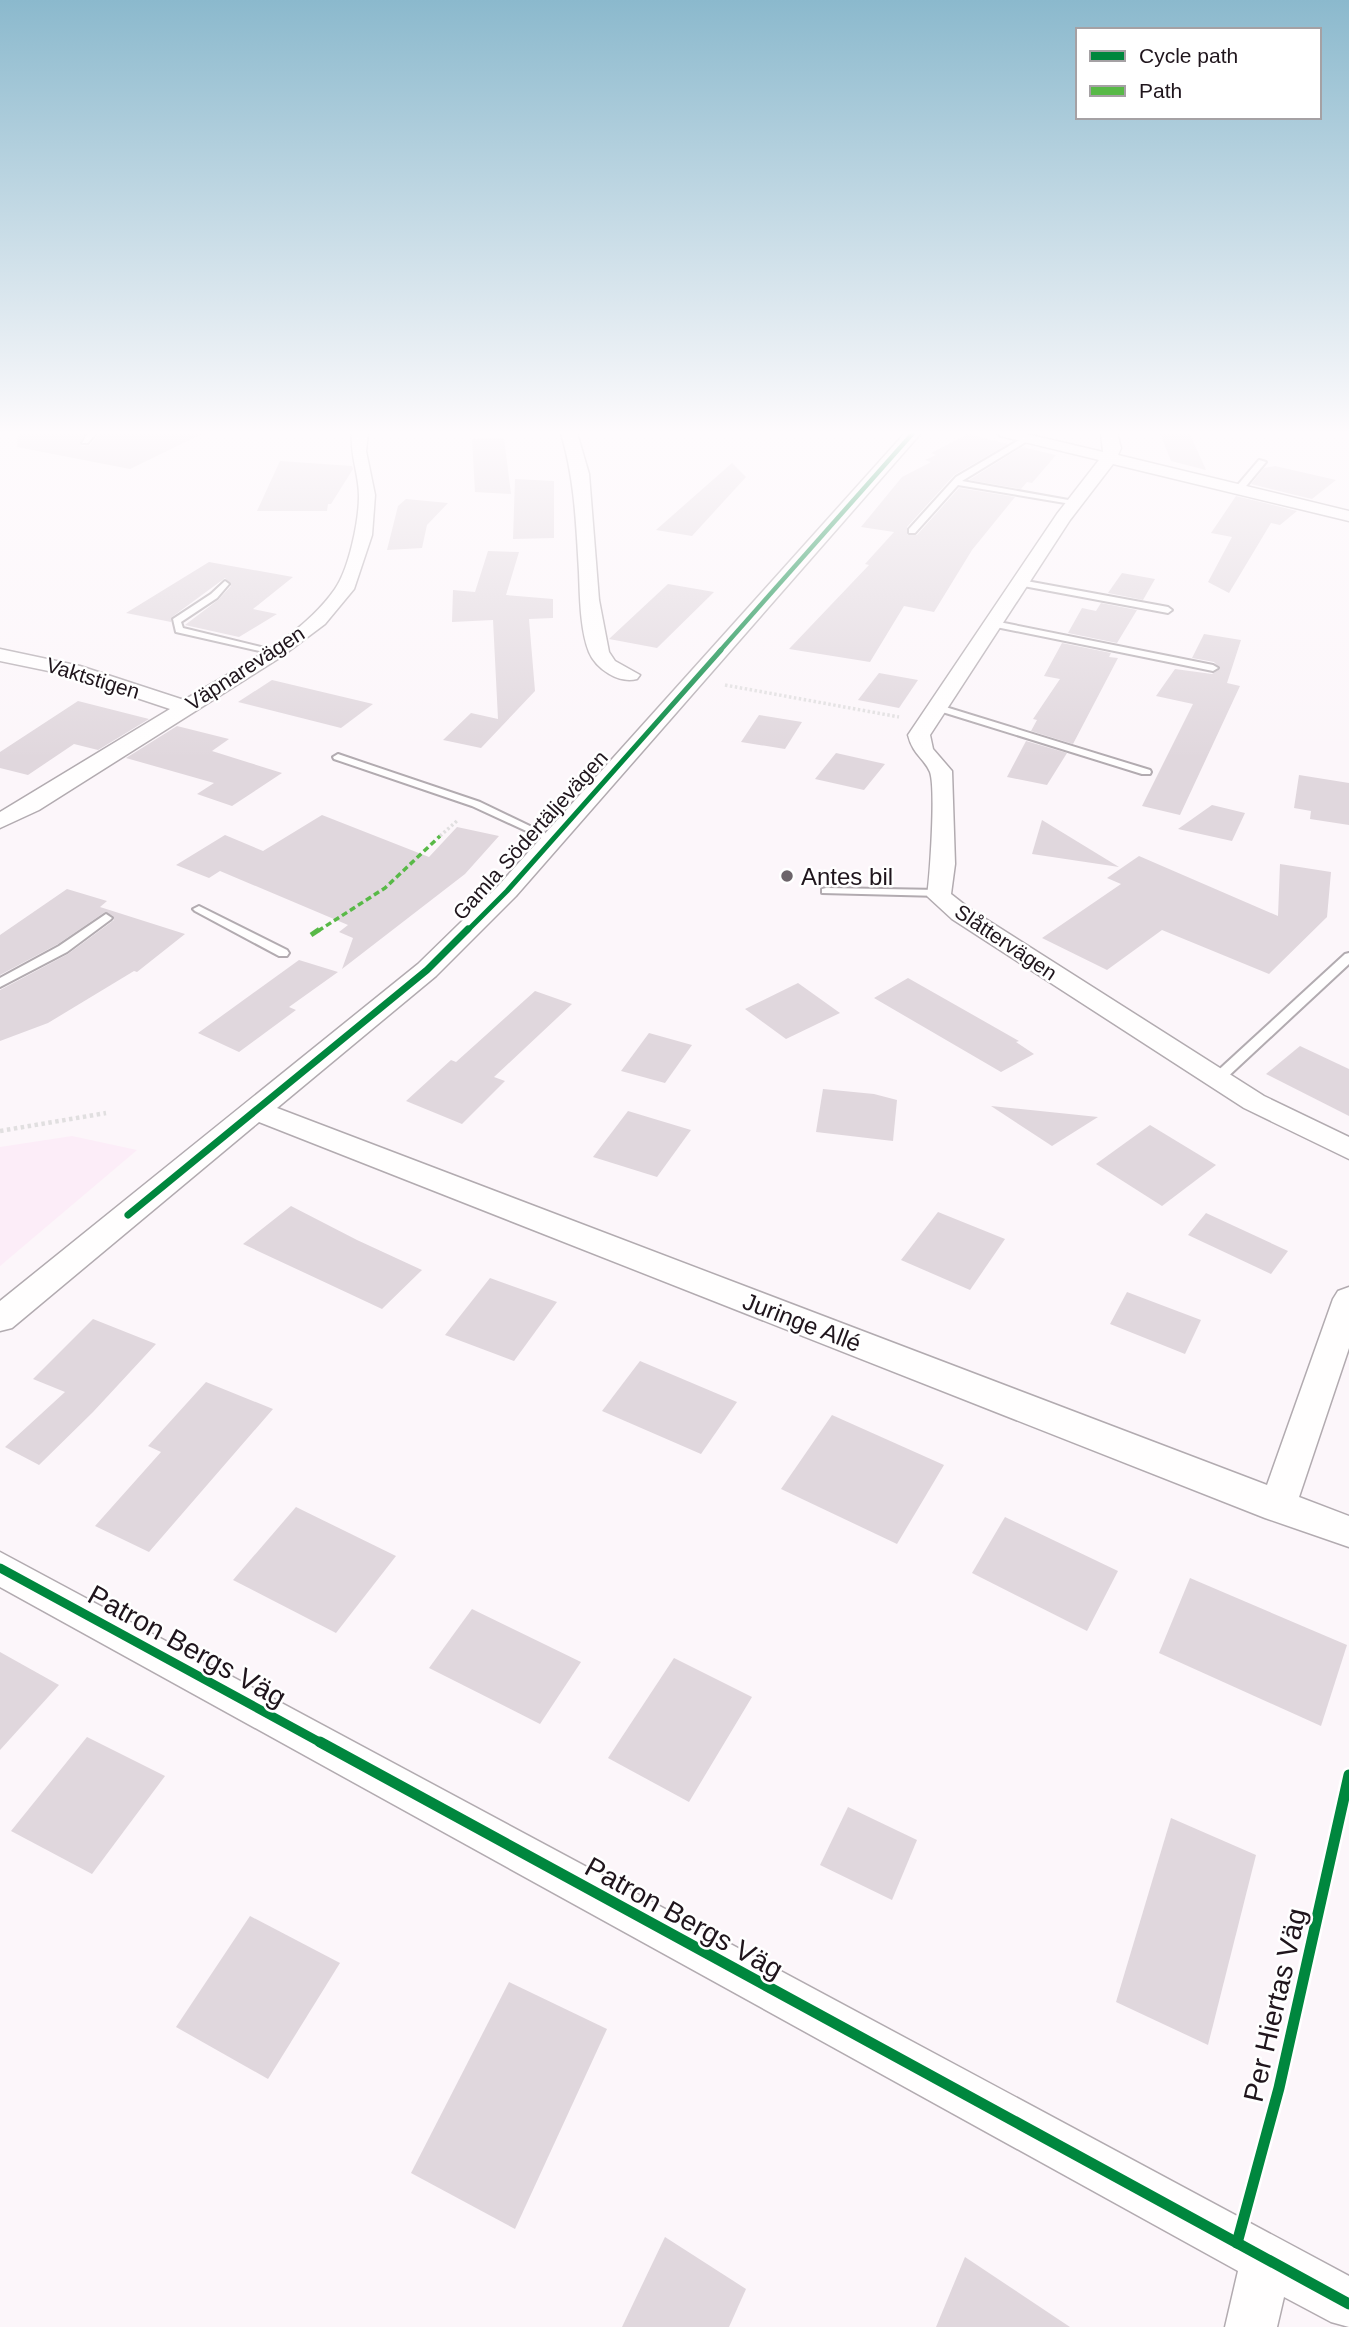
<svg xmlns="http://www.w3.org/2000/svg" width="1349" height="2327" font-family="Helvetica,sans-serif">
  <style>
    .built { fill: #fcedf8 }
    .building { fill: #e0d7dd }
    .lines { fill: none; stroke-linecap: round; stroke-linejoin: round }
    .lane-casing { stroke: #b2abb0; stroke-width: 4 }
    .street-casing { stroke: #b2abb0; stroke-width: 3 }
    .path-far1 { stroke: #e1dfe0; stroke-width: 3.5; stroke-dasharray: 2.5 2.5; stroke-linecap: butt }
    .path { stroke: #e1dfe0; stroke-width: 4.5; stroke-dasharray: 3.5 3.5; stroke-linecap: butt }
    .lane { fill: #fffefe; fill-rule: evenodd }
    .street { fill: #fffefe; fill-rule: evenodd }
    .quiet-far1 { stroke: #58b947; stroke-width: 3.5; stroke-dasharray: 6 3.5; stroke-linecap: butt }
    .quiet { stroke: #58b947; stroke-width: 5; stroke-dasharray: 10 5; stroke-linecap: butt }
    .cycleway-far4-casing { stroke: #fff; stroke-width: 7 }
    .cycleway-far3-casing { stroke: #fff; stroke-width: 9 }
    .cycleway-far2-casing { stroke: #fff; stroke-width: 11 }
    .cycleway-far1-casing { stroke: #fff; stroke-width: 13 }
    .cycleway-casing { stroke: #fff; stroke-width: 16 }
    .cycleway-far4 { stroke: #00873e; stroke-width: 4.5 }
    .cycleway-far3 { stroke: #00873e; stroke-width: 5 }
    .cycleway-far2 { stroke: #00873e; stroke-width: 7 }
    .cycleway-far1 { stroke: #00873e; stroke-width: 9 }
    .cycleway { stroke: #00873e; stroke-width: 11 }
    .poi-dot { fill: #6c646a; stroke: #fff; stroke-width: 2.5 }
    .labels { text-anchor: middle; dominant-baseline: central; stroke-width: 5; stroke-linejoin: round; paint-order: stroke }
    .far-street-label { font-size: 21px; fill: #1f151c; stroke: #fff }
    .poi-label { font-size: 24px; fill: #1f151c; stroke: #fff; text-anchor: start }
    .street-label { font-size: 24px; fill: #1f151c; stroke: #fff }
    .near-street-label { font-size: 28px; fill: #1f151c; stroke: #fff }
  </style>
  <rect width="100%" height="100%" fill="#fcf6fa"/>
  <path class="built" d="M72,1136L137,1150L0,1266V1147Z"/>
  <g class="building">
    <path d="M18,433H85L80,442L82,446L90,445L99,433H204L130,469L17,447Z"/>
    <path d="M1160,433L1190,434L1206,470L1171,461Z"/>
    <path d="M968,434L1008,444L954,475L907,527V535H917L959,488L1015,497L972,550L934,612L904,606L870,662L789,649L869,565L865,564L894,532L861,527L902,477L931,462L925,460L936,455L931,453Z"/>
    <path d="M504,438L511,494L475,492L472,439Z"/>
    <path d="M1022,447L1056,455L1032,483L1027,482L1021,489L969,480Z"/>
    <path d="M280,461L352,466L353,469L331,504H328L327,511H257Z"/>
    <path d="M732,463L746,477L692,536L656,530Z"/>
    <path d="M1275,466L1336,480L1312,499L1251,484L1264,468Z"/>
    <path d="M515,479L554,481V538L513,539Z"/>
    <path d="M1236,496L1297,511L1280,525L1271,523L1229,593L1208,582L1232,537L1211,533Z"/>
    <path d="M406,499L448,503L427,525L422,548L387,550L398,506Z"/>
    <path d="M488,551L519,552L506,595L553,599V618L529,619L535,691L481,748L443,740L471,713L498,719L493,620L452,622L453,590L475,592Z"/>
    <path d="M209,562L293,577L253,609L277,614L239,637L185,625L218,600L231,586L225,578L172,617L171,622L126,613Z"/>
    <path d="M1122,573L1155,579L1143,600L1108,593Z"/>
    <path d="M668,584L714,592L657,648L609,639Z"/>
    <path d="M1101,603L1137,610L1117,643L1068,633L1082,608L1096,611Z"/>
    <path d="M1204,634L1241,640L1227,683L1240,686L1180,815L1142,806L1193,704L1156,696L1175,669L1212,674L1220,669L1214,662L1192,658Z"/>
    <path d="M1062,643L1111,653L1109,657L1118,658L1073,744L1031,731L1037,720L1033,719L1060,679L1044,676Z"/>
    <path d="M879,673L918,680L899,708L858,700Z"/>
    <path d="M272,680L373,704L341,728L238,702Z"/>
    <path d="M78,701L149,719L98,750L74,744L28,775L0,768V752Z"/>
    <path d="M759,715L802,722L785,749L741,742Z"/>
    <path d="M177,726L229,739L212,751L282,773L232,806L197,794L214,783L126,758Z"/>
    <path d="M1026,741L1067,753L1047,785L1007,777Z"/>
    <path d="M836,753L885,764L864,790L815,779Z"/>
    <path d="M1299,775L1349,783V825L1310,819L1311,811L1294,808Z"/>
    <path d="M1212,805L1245,813L1232,841L1178,829Z"/>
    <path d="M322,815L429,857L457,827L499,836L465,874L342,969L353,938L339,932L348,925L220,871L209,878L176,865L225,835L263,851Z"/>
    <path d="M1042,820L1119,867L1032,854Z"/>
    <path d="M1139,856L1278,916L1280,864L1331,872L1327,917L1269,974L1162,930L1107,970L1042,938L1121,884L1107,878Z"/>
    <path d="M67,889L107,901L100,907L185,934L137,972L134,971L48,1023L0,1041V990L68,954L114,920L113,916L105,912L58,944L0,975V935Z"/>
    <path d="M299,960L338,972L289,1007L296,1010L239,1052L198,1033Z"/>
    <path d="M908,978L1019,1041L1016,1042L1034,1054L1001,1072L874,998Z"/>
    <path d="M798,983L840,1013L786,1039L745,1009Z"/>
    <path d="M535,991L572,1004L494,1077L505,1081L462,1124L406,1101L451,1060L456,1062Z"/>
    <path d="M649,1033L692,1045L665,1083L621,1071Z"/>
    <path d="M1300,1046L1349,1069V1116L1266,1074Z"/>
    <path d="M823,1089L874,1094L897,1100L893,1141L816,1132Z"/>
    <path d="M991,1106L1098,1117L1052,1146Z"/>
    <path d="M628,1111L691,1130L657,1177L593,1157Z"/>
    <path d="M1150,1125L1216,1165L1162,1206L1096,1164Z"/>
    <path d="M291,1206L357,1240L422,1270L382,1309L243,1244Z"/>
    <path d="M938,1212L1005,1239L970,1290L901,1260Z"/>
    <path d="M1206,1213L1288,1251L1271,1274L1188,1235Z"/>
    <path d="M490,1278L557,1302L514,1361L445,1335Z"/>
    <path d="M1127,1292L1201,1320L1185,1354L1110,1324Z"/>
    <path d="M93,1319L156,1344L93,1412L39,1465L5,1447L65,1392L33,1379Z"/>
    <path d="M640,1361L737,1402L701,1454L602,1411Z"/>
    <path d="M206,1382L273,1409L149,1552L95,1526L161,1452L148,1446Z"/>
    <path d="M832,1415L944,1465L897,1544L781,1489Z"/>
    <path d="M296,1507L396,1556L336,1633L233,1580Z"/>
    <path d="M1005,1517L1118,1571L1087,1631L972,1573Z"/>
    <path d="M1190,1578L1347,1645L1321,1726L1159,1653Z"/>
    <path d="M472,1609L581,1662L540,1724L429,1668Z"/>
    <path d="M0,1652L59,1685L0,1750Z"/>
    <path d="M674,1658L752,1697L689,1802L608,1758Z"/>
    <path d="M87,1737L165,1776L92,1874L11,1831Z"/>
    <path d="M848,1807L917,1840L892,1900L820,1865Z"/>
    <path d="M1171,1818L1256,1855L1208,2045L1116,2002Z"/>
    <path d="M250,1916L340,1963L268,2079L176,2027Z"/>
    <path d="M509,1982L607,2029L515,2229L411,2173Z"/>
    <path d="M665,2237L746,2289L729,2327H622Z"/>
    <path d="M965,2257L1070,2327H936Z"/>
  </g>
  <g class="lines">
    <defs>
      <g id="lane">
        <path d="M88,433H96L88,443H82Z"/>
        <path d="M1026,436L1030,438L1029,440L962,481L1074,501H1077V505L958,485L915,533H909V529L956,477Z"/>
        <path d="M1259,460L1266,462L1242,491H1236V487Z"/>
        <path d="M1021,580L1168,607L1172,610L1168,613L1018,585V581Z"/>
        <path d="M225,581L229,584L217,598L181,622L183,628L277,651V655L176,632L173,619L211,594Z"/>
        <path d="M994,621L1213,665L1218,668L1213,671L991,626V622Z"/>
        <path d="M939,705L1150,770L1151,772L1150,774H1142L936,710L934,708Z"/>
        <path d="M338,754L480,802L557,839L556,841H548L472,806L334,759L333,757Z"/>
        <path d="M826,888L940,890L946,893L940,896L822,893V889Z"/>
        <path d="M199,906L287,950L289,953L287,956H279L195,911L193,909Z"/>
        <path d="M106,914L112,918L110,920L67,952L0,987V978L59,946Z"/>
        <path d="M1349,953V964L1222,1082H1212L1210,1079L1212,1076L1345,954Z"/>
      </g>
      <g id="street">
        <path d="M352,433H368L366,451L375,495L372,535L354,589L325,624L281,657L39,810L0,828V812L170,709L68,675L0,661V649L80,666L184,700C235,669 300,639 335,589C349,569 359,521 359,496C359,474 350,456 352,433Z"/>
        <path d="M561,433H577L589,474L599,600L609,652L615,661L640,675L637,679C619,684 596,669 589,652C580,629 580,596 579,572C576,522 575,481 561,433Z"/>
        <path d="M905,433H921L516,896L436,976L277,1108L1267,1485L1333,1299L1338,1291L1349,1287V1348L1299,1497L1349,1516V1547L1265,1518L259,1122L12,1328L0,1331V1301L418,964L498,886Z"/>
        <path d="M997,433H1023L1103,452L1101,433H1117L1121,448L1118,455L1349,511V521L1113,464L1070,520L930,735L933,749L952,771L955,864L951,894L970,909L1264,1096L1349,1137V1159L1244,1108L952,919L927,896C930,876 936,788 930,772C924,758 913,755 908,735L1057,514L1099,460L1000,436Z"/>
        <path d="M0,1552L1349,2276V2327L1331,2322L1284,2297L1277,2327H1225L1238,2271L0,1587Z"/>
      </g>
    </defs>
    <use href="#lane" class="lane-casing"/>
    <use href="#street" class="street-casing"/>
    <g class="path-far1">
      <path d="M725,685L899,717"/>
      <path d="M440,836L458,820"/>
    </g>
    <path class="path" d="M0,1131L106,1113"/>
    <use href="#lane" class="lane"/>
    <use href="#street" class="street"/>
    <path class="quiet-far1" d="M318,931L385,888L440,836"/>
    <path class="quiet" d="M311,935L320,929"/>
    <defs>
      <path id="cycleway-far4" d="M719,652L913,433"/>
      <path id="cycleway-far3" d="M467,931L507,891L721,650"/>
      <path id="cycleway-far2" d="M128,1215L427,970L468,929"/>
      <path id="cycleway-far1" d="M0,1568L323,1744"/>
      <g id="cycleway">
        <path d="M320,1742L1349,2304"/>
        <path d="M1237,2243L1279,2088L1349,1775"/>
      </g>
    </defs>
    <use href="#cycleway-far4" class="cycleway-far4-casing"/>
    <use href="#cycleway-far3" class="cycleway-far3-casing"/>
    <use href="#cycleway-far2" class="cycleway-far2-casing"/>
    <use href="#cycleway-far1" class="cycleway-far1-casing"/>
    <use href="#cycleway" class="cycleway-casing"/>
    <use href="#cycleway-far4" class="cycleway-far4"/>
    <use href="#cycleway-far3" class="cycleway-far3"/>
    <use href="#cycleway-far2" class="cycleway-far2"/>
    <use href="#cycleway-far1" class="cycleway-far1"/>
    <use href="#cycleway" class="cycleway"/>
  </g>
  <linearGradient id="sky" x2="0" y2="1"><stop stop-color="#8bb9cd"/><stop offset="0.57" stop-color="#fefbfd"/><stop offset="1" stop-color="#fefbfd" stop-opacity="0"/></linearGradient>
  <rect width="1349" height="759" fill="url(#sky)"/>
  <circle class="poi-dot" cx="787" cy="876" r="7"/>
  <g class="labels">
    <g class="far-street-label">
      <text transform="translate(245 668) rotate(-33)">Väpnarevägen</text>
      <text transform="translate(93 678) rotate(17)">Vaktstigen</text>
      <text transform="translate(530 835) rotate(-48)">Gamla Södertäljevägen</text>
      <text transform="translate(1006 942) rotate(34)">Slåttervägen</text>
    </g>
    <g class="poi-label">
      <text x="801" y="876">Antes bil</text>
    </g>
    <g class="street-label">
      <text transform="translate(802 1322) rotate(21)">Juringe Allé</text>
    </g>
    <g class="near-street-label">
      <text transform="translate(187 1646) rotate(29)">Patron Bergs Väg</text>
      <text transform="translate(684 1918) rotate(29)">Patron Bergs Väg</text>
      <text transform="translate(1275 2005) rotate(-77)">Per Hiertas Väg</text>
    </g>
  </g>
  <rect x="1076" y="28" width="245" height="91" fill="#ffffff" stroke="#a5a1a4" stroke-width="2"/>
  <rect x="1090" y="51" width="35" height="10" fill="#00873e" stroke="#a5a1a4" stroke-width="2"/>
  <text x="1139" y="63" font-size="21" fill="#1f151c">Cycle path</text>
  <rect x="1090" y="86" width="35" height="10" fill="#58b947" stroke="#a5a1a4" stroke-width="2"/>
  <text x="1139" y="98" font-size="21" fill="#1f151c">Path</text>
</svg>
